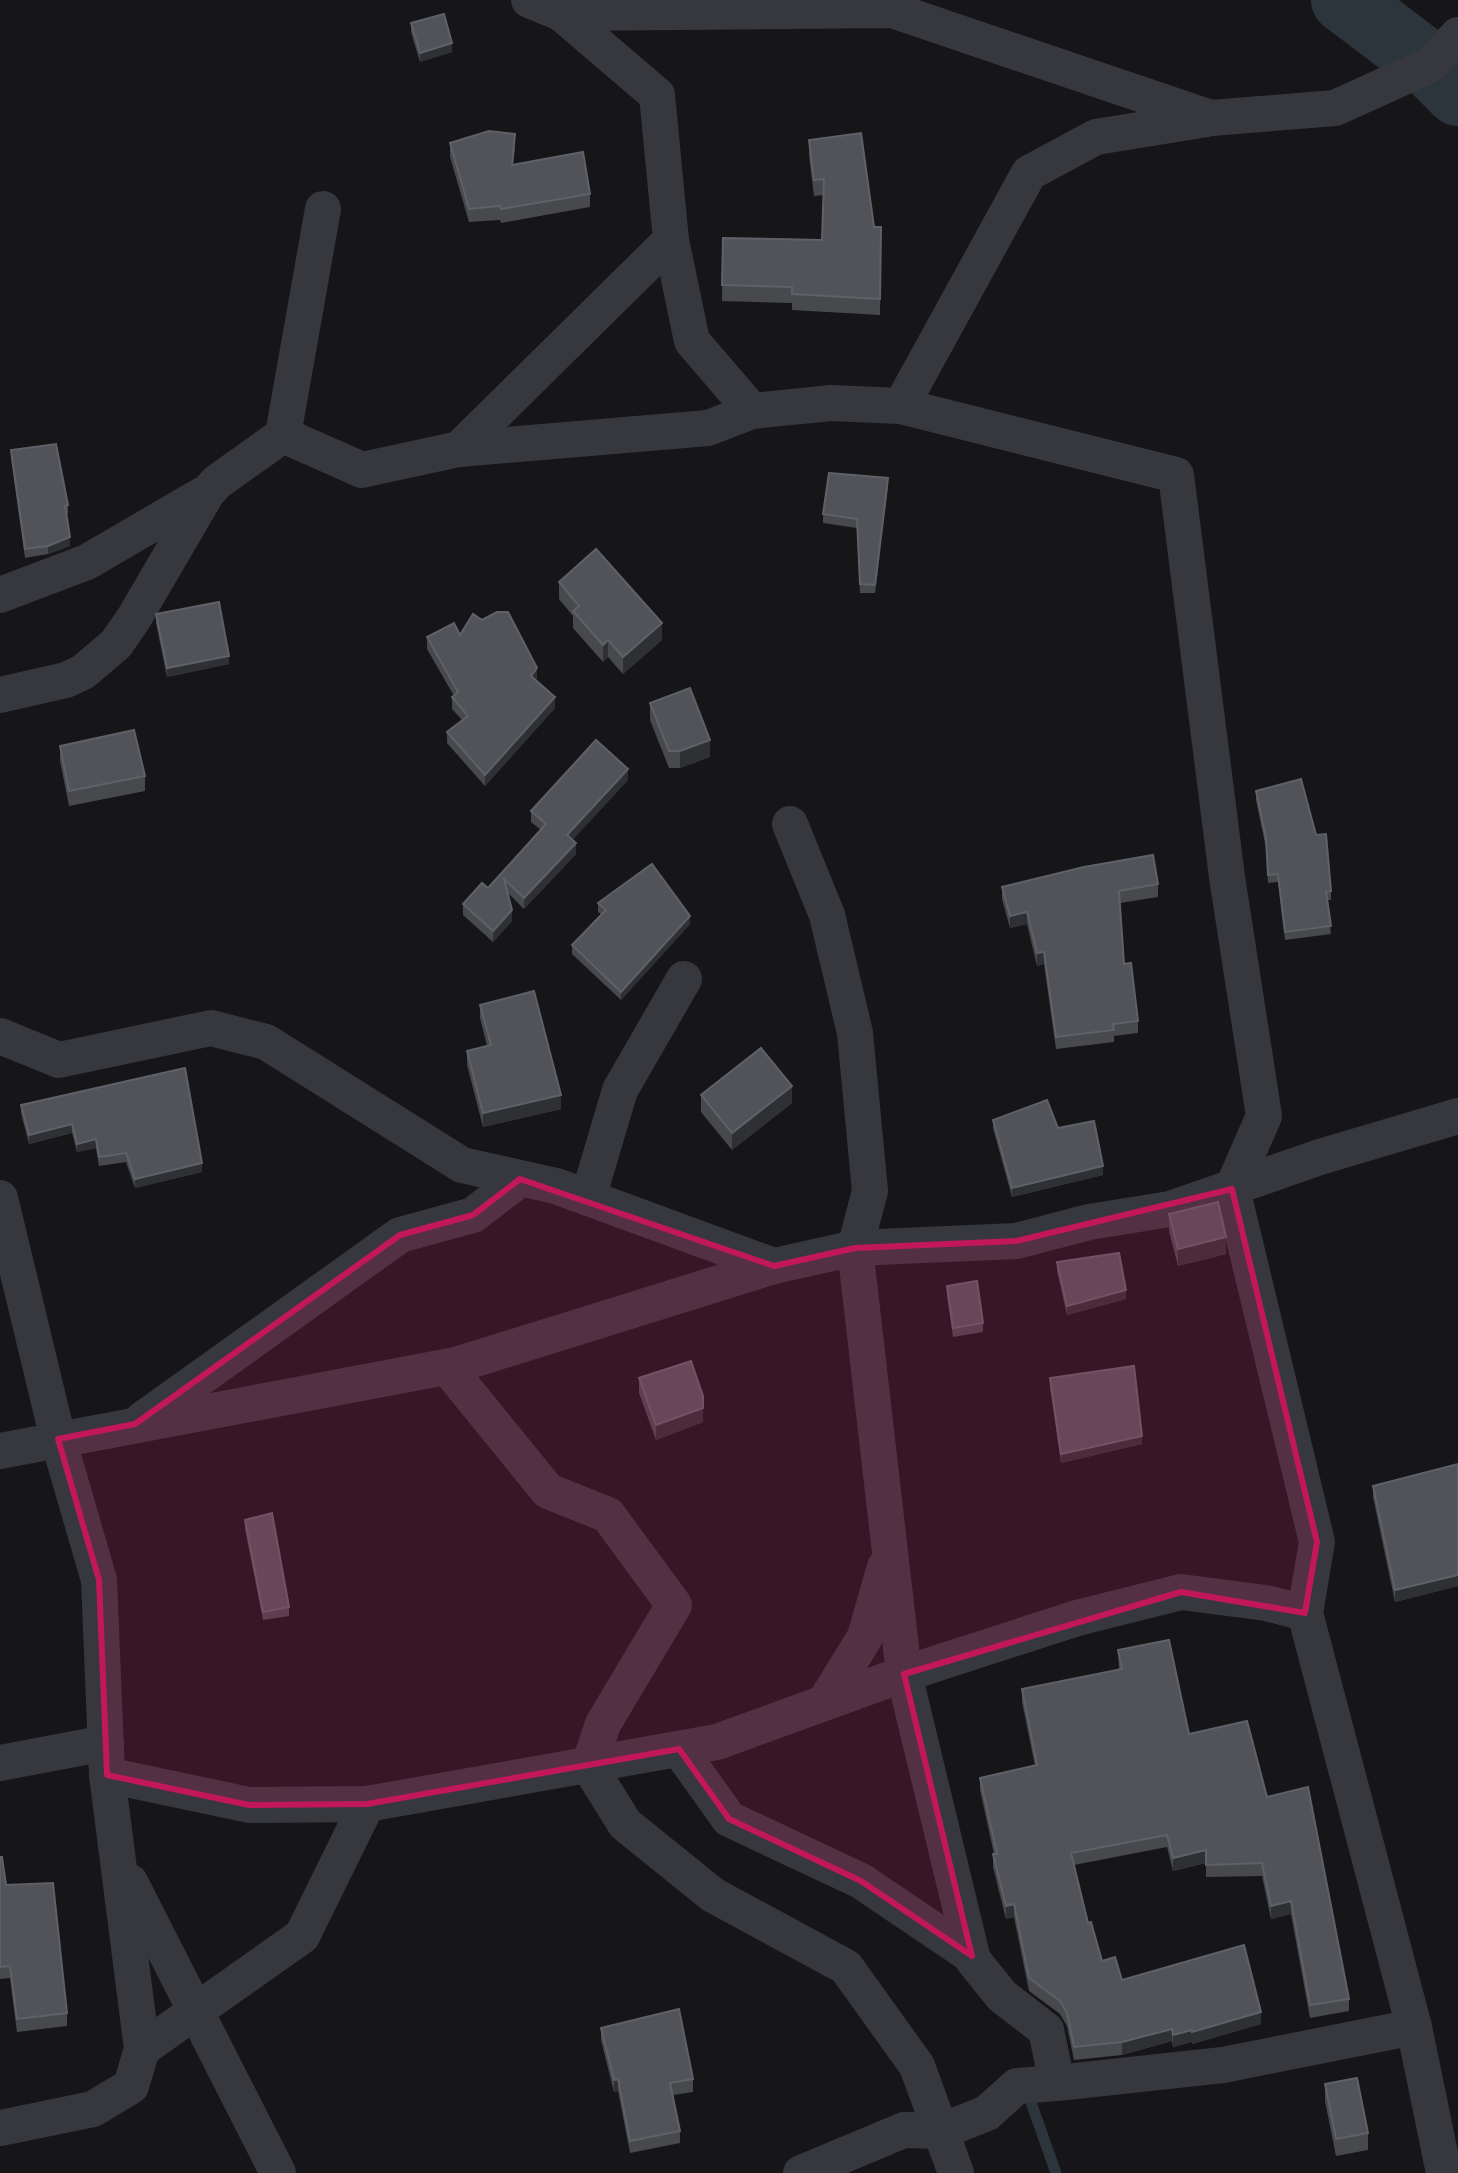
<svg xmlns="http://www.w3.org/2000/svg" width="1458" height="2173" font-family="Manrope,sans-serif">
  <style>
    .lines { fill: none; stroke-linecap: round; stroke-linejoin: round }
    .stream { stroke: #2c353c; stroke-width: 11 }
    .river { stroke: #2c353c; stroke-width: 66 }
    .minor { stroke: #37383d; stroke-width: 36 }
    .wall { fill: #47494d }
    .shaded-wall { fill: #2f3033 }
    .building { fill: #525359; stroke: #5f6168; stroke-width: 2 }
    .marked { fill: #c2185b; fill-opacity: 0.2; stroke: #c2185b; stroke-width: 6; stroke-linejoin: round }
  </style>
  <rect width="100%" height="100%" fill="#161618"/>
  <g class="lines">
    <path class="stream" d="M1027,2091L1056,2173"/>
    <path class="river" d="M1344,0L1430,65L1458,93"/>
    <g class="minor">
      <path d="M529,0L561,13L892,10L1211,118L1335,108L1430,65L1458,35"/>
      <path d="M561,13L657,95L671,240L692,341L752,411"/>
      <path d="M901,406L1029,173L1096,137L1207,119"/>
      <path d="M283,435L323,209"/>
      <path d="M459,449L671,240"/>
      <path d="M0,595L87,562L202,495"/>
      <path d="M0,695L66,680L83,672L116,644L134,618L207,493L217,482L283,435L362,470L459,449L708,428L752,411L831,403L901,406L1176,475L1227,877L1264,1116L1232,1189L1317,1542L1305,1613L1414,2027L1444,2173"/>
      <path d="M790,824L827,915L855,1033L870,1191L855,1248L904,1674L973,1960L1002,1996L1046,2030L1057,2083L1223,2065L1414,2027"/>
      <path d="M0,1036L59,1060L211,1028L266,1042L462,1165L556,1186L774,1266"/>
      <path d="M0,1198L58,1439L99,1580L107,1775L142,2049L131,2086L93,2109L0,2128"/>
      <path d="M588,1198L620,1090L684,979"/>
      <path d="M447,1367L548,1491L608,1515L674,1605L603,1724L589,1766L625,1824L713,1895L846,1967L917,2066L956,2173"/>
      <path d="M143,1419L400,1235L473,1215L520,1179"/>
      <path d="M0,1451L456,1365L774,1266L855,1248L1016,1241L1089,1222L1170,1209L1320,1157L1458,1116"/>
      <path d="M825,1702L865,1637L885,1567"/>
      <path d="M679,1749L729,1819L861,1881L972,1956"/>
      <path d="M0,1763L106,1743"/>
      <path d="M107,1775L249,1805L367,1804L717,1742L904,1674L1077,1618L1181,1592L1266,1603L1305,1613"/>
      <path d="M130,1882L278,2173"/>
      <path d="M142,2049L302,1936L367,1804"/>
      <path d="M801,2173L904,2130L942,2131L987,2113L1017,2086L1057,2083"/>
    </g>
  </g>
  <g class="wall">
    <path d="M411,23L452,52L420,62L411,32Z"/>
    <path d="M809,140L874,227H881L880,315L792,310V303L722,301L723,238L822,240L824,195L814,196L809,156Z"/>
    <path d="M450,143L515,148L513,165L590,194V207L501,223L500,220L469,222L450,157Z"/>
    <path d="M11,450L68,505V514H66L70,546L48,554L25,558L11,458Z"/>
    <path d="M888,487L875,593H860L857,528L823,523V514Z"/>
    <path d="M559,582L662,640L623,674L608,657L603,662L573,628V616L559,599Z"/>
    <path d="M156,614L229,664L167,677L156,623Z"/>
    <path d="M460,635L537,679L536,680L555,708L485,786L447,743V732L462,720L452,709V697L454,696L427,649V637Z"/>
    <path d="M650,703L710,757L680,768H669L650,720Z"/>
    <path d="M60,746L145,776V791L69,806L60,761Z"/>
    <path d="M628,780L572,840L576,854L524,909L508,893L512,921L493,942L463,915V904L488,888L541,830L531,822V811Z"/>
    <path d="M1256,791L1331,891V900H1327L1331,934L1285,940L1278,882L1268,883L1266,848L1256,800Z"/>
    <path d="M1158,884V897L1120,903L1124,964L1138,1021V1033L1114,1036V1042L1056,1049L1044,964L1037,966L1027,924L1010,928L1002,899V887Z"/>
    <path d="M598,903L690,924L621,1000L572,954V945L601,914L598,912Z"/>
    <path d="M480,1005L561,1109L483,1127L467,1065V1051L487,1046L480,1018Z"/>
    <path d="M701,1095L792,1103L732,1150L701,1112Z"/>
    <path d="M21,1105L202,1172L135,1188L126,1162L99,1166L96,1148L77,1152L72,1133L29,1144L21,1113Z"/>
    <path d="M993,1120L1058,1128L1103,1175L1012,1197L993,1128Z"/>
    <path d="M1169,1214L1226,1254L1178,1266L1169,1231Z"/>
    <path d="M1057,1262L1126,1299L1067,1315L1057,1271Z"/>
    <path d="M947,1286L983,1323V1332L953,1337L947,1295Z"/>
    <path d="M639,1378L703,1422L656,1440L639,1393Z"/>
    <path d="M1050,1378L1142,1444L1061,1463L1050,1387Z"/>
    <path d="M1458,1464V1586L1395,1602L1373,1497V1486Z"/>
    <path d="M245,1520L289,1607V1616L263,1620L245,1529Z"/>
    <path d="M1118,1650L1189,1734L1267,1797L1349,1999V2011L1310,2018L1291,1914L1271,1919L1262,1876L1206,1877V1863L1173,1871L1167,1847L1074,1865L1088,1923L1102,1961L1122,1980L1261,2024L1192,2044V2042L1173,2047L1172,2041L1122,2055L1074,2060L1067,2026L1060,2014L1029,1991L1014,1917L1006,1919L993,1867V1854H994L980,1790V1778L1035,1766L1022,1702V1689L1119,1670Z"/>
    <path d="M0,1857L6,1885L67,2013V2026L17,2032L10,1978L0,1979Z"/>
    <path d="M601,2028L693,2079V2092L673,2095L680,2131V2143L630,2153L618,2091L614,2092L601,2040Z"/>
    <path d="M1325,2084L1368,2133V2150L1336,2156L1325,2101Z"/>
  </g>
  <g class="shaded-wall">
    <path d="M452,43V52L420,62V53Z"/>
    <path d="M888,478V487L875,593V585Z"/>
    <path d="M70,537V546L48,554V546Z"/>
    <path d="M662,623V640L623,674V657Z"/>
    <path d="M608,640V657L603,662V645Z"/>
    <path d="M229,656V664L167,677V668Z"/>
    <path d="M537,668V679L531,687V676Z"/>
    <path d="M555,697V708L485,786V775Z"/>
    <path d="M710,740V757L680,768V751Z"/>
    <path d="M628,769V780L567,846V835Z"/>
    <path d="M576,843V854L524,909V898Z"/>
    <path d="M512,910V921L493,942V931Z"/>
    <path d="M1027,912V924L1010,928V916Z"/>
    <path d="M690,916V924L621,1000V992Z"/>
    <path d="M1044,952V964L1037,966V953Z"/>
    <path d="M792,1086V1103L732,1150V1133Z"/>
    <path d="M561,1095V1109L483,1127V1113Z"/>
    <path d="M72,1124V1133L29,1144V1135Z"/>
    <path d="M96,1139V1148L77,1152V1144Z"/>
    <path d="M202,1163V1172L135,1188V1179Z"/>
    <path d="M1103,1166V1175L1012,1197V1188Z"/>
    <path d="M1226,1237V1254L1178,1266V1249Z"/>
    <path d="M1126,1290V1299L1067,1315V1306Z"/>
    <path d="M703,1408V1422L656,1440V1425Z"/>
    <path d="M1142,1436V1444L1061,1463V1454Z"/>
    <path d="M1458,1575V1586L1395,1602V1590Z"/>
    <path d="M1206,1850V1863L1173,1871V1858Z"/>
    <path d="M1291,1901V1914L1271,1919V1906Z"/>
    <path d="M1014,1904V1917L1006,1919V1906Z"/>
    <path d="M1261,2012V2024L1192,2044V2032Z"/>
    <path d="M1172,2029V2041L1122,2055V2042Z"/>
    <path d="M1192,2030V2042L1173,2047V2035Z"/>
    <path d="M618,2079V2091L614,2092V2080Z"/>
  </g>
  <g class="building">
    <path d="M444,14L452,43L420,53L411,23Z"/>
    <path d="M489,131L515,134L512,165L583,152L590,194L501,209L500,206L469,209L450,143Z"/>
    <path d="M861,133L874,227H881L880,299L792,294V287L722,285L723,238L822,240L824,179L814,180L809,140Z"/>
    <path d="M56,444L68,505L65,506L70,537L48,546L25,549L11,450Z"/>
    <path d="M829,473L888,478L875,585L860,584L857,519L823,514Z"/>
    <path d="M596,549L662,623L623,657L608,640L603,645L573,611L579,606L559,582Z"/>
    <path d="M219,602L229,656L167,668L156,614Z"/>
    <path d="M497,612H508L537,668L531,676L555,697L485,775L447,732L468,716L452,697L458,692L427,637L454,623L460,635L473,614L482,620Z"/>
    <path d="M690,688L710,740L680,751H669L650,703Z"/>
    <path d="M134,730L145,776L69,791L60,746Z"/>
    <path d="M596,740L628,769L567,835L576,843L524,898L504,879L512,910L493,931L463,904L482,883L488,888L546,824L531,811Z"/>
    <path d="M1301,779L1316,835L1326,834L1331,891L1326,892L1331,926L1285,932L1278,874L1268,875L1266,839L1256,791Z"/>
    <path d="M1153,855L1158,884L1119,891L1124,964L1131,963L1138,1021L1113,1024L1114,1030L1056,1037L1044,952L1037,953L1027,912L1010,916L1002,887L1084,867Z"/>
    <path d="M652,864L690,916L621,992L572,945L606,910L598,903Z"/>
    <path d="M534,991L561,1095L483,1113L467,1051L491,1045L480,1005Z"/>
    <path d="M761,1048L792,1086L732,1133L701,1095Z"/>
    <path d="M185,1068L202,1163L135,1179L126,1153L99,1157L96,1139L77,1144L72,1124L29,1135L21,1105Z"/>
    <path d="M1047,1100L1058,1128L1094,1121L1103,1166L1012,1188L993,1120Z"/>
    <path d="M1218,1202L1226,1237L1178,1249L1169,1214Z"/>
    <path d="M1119,1253L1126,1290L1067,1306L1057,1262Z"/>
    <path d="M977,1281L983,1323L953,1328L947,1286Z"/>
    <path d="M691,1361L703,1396V1408L656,1425L639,1378Z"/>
    <path d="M1134,1366L1142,1436L1061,1454L1050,1378Z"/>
    <path d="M1458,1464V1575L1395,1590L1373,1486Z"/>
    <path d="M272,1513L289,1607L263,1612L245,1520Z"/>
    <path d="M1169,1640L1189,1734L1247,1721L1267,1797L1308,1787L1349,1999L1310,2005L1291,1901L1271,1906L1262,1863L1206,1865V1850L1173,1858L1167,1835L1071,1853L1088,1923L1091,1922L1102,1961L1115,1957L1122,1980L1244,1945L1261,2012L1192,2032V2030L1173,2035L1172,2029L1122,2042L1074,2047L1067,2013L1060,2001L1029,1978L1014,1904L1006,1906L993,1854H997L980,1778L1037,1765L1022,1689L1122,1669L1118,1650Z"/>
    <path d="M0,1857H2L6,1885L53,1883L67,2013L17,2019L10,1966L0,1967Z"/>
    <path d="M679,2009L693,2079L670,2083L680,2131L630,2141L618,2079L614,2080L601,2028Z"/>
    <path d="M1357,2078L1368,2133L1336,2139L1325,2084Z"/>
  </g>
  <path class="marked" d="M520,1179L774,1266L855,1248L1016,1241L1232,1189L1317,1542L1305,1613L1181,1592L904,1674L972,1956L861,1881L729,1819L679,1749L367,1804L249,1805L107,1775L99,1580L58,1439L135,1424L400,1235L473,1215Z"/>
</svg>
